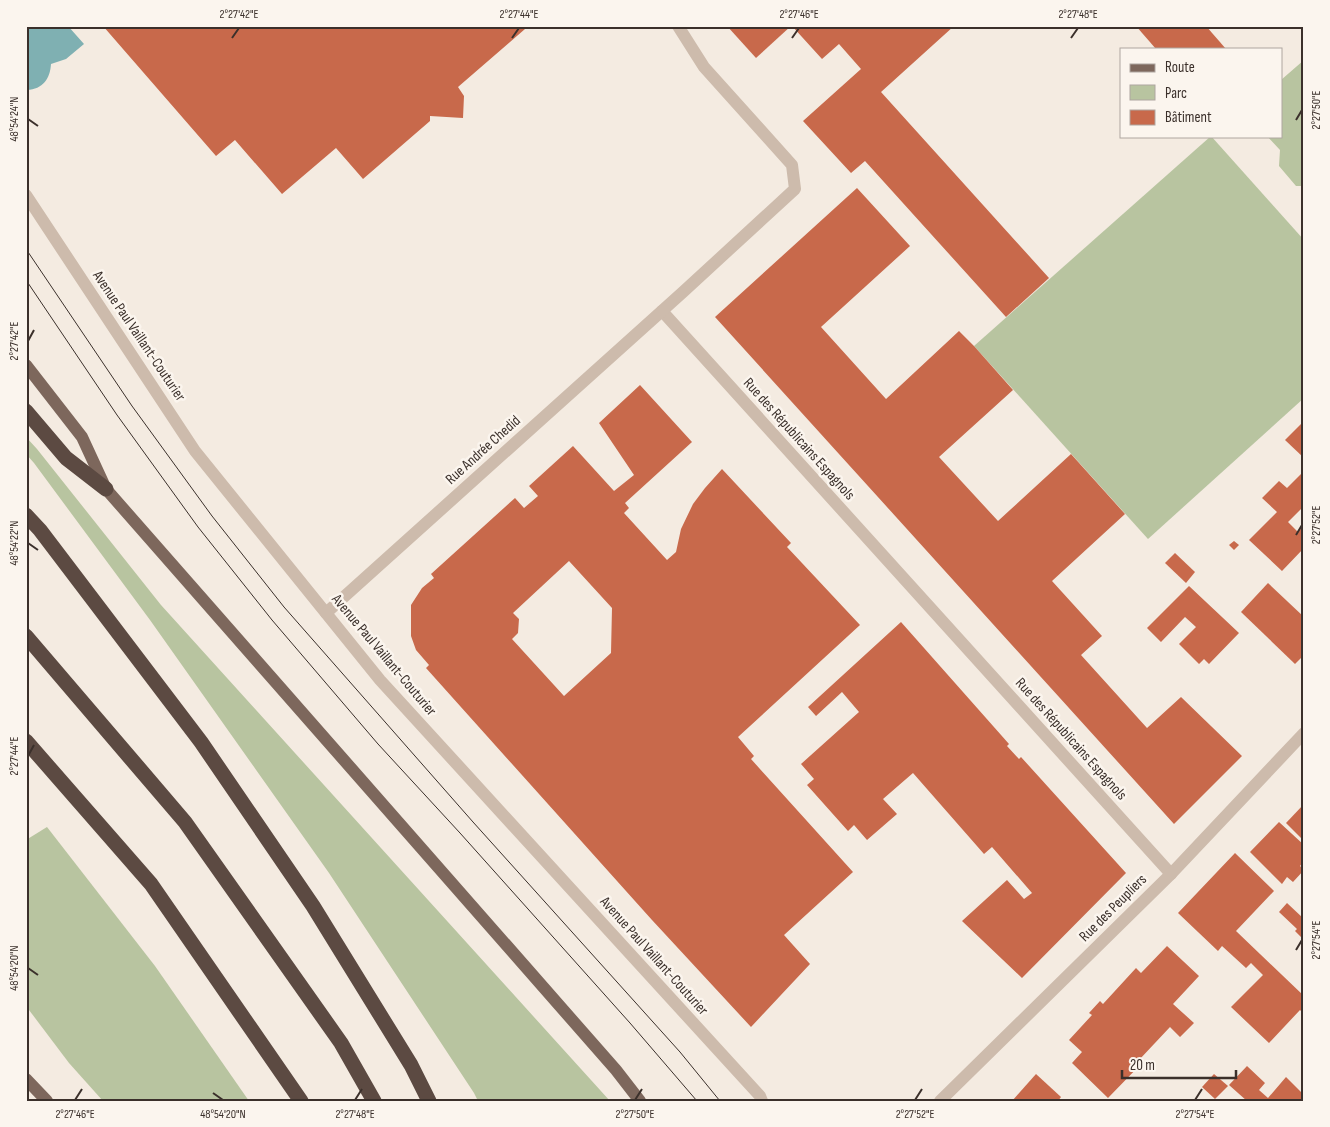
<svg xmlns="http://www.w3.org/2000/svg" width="1330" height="1127" font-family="'Sofia Sans Condensed',sans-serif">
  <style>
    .green { fill: #b8c4a0 }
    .water { fill: #7fb0b2 }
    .building { fill: #c8694b; fill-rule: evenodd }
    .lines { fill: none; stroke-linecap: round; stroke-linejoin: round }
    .street { stroke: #cdbbac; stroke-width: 12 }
    .primary { stroke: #7d675c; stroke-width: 12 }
    .highway { stroke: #5c4a42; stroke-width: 15 }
    .tram { stroke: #3b302b; stroke-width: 1 }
    .ticks { fill: none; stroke: #3b302b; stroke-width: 2 }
    .labels { text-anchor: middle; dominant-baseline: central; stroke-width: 5; stroke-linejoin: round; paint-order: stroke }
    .street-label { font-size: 15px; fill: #3b302b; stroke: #fbf5ee }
    .neatline { fill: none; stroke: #3b302b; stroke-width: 2 }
    .ticks-label { font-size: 12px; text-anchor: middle; fill: #3b302b }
  </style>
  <rect width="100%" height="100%" fill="#f4ebe1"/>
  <g class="green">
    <path d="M1304,60V186H1296L1279,166L1280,150L1267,136H1281V80Z"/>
    <path d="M1211,136L1304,240V398L1148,539L974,346Z"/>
    <path d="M26,437L37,449L161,605L610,1101H478L474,1093L329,873L150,620L34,463L26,454Z"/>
    <path d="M47,827L155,966L249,1101H103L69,1063L26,1006V840Z"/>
  </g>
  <path class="water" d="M26,26H68L84,44L66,59L51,64C50,79 43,89 27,90Z"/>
  <g class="building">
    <path d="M103,26H524L525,29L458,87L464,96L463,118L430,116V121L363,179L336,148L282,194L235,140L216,156Z"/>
    <path d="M727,26H791L756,58Z"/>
    <path d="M792,26H954L881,92L1049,278L1006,317L865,161L851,173L803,121L861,69L839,44L822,59Z"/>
    <path d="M1136,26H1206L1226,49H1156Z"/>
    <path d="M857,188L910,246L821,327L886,399L959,331L974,346L1013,390L939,457L998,521L1071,454L1125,514L1052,581L1102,636L1081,655L1147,728L1181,697L1242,756L1174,824L715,317Z"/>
    <path d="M640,385L692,442L625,503L629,508L624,513L667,560L676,552L681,529L693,504L705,488L722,469L791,543L787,547L860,625L738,737L754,756L751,759L853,872L784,935L810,964L751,1027L652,920L426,668L429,665L416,650L411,636V605L422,588L434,578L431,574L515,498L524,508L538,496L529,486L573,446L614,491L634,475L599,423ZM569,561L612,608L611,653L564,696L512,639L518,633L519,619L513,613Z"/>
    <path d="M1304,421V458L1285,440Z"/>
    <path d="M1304,471V506L1288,522L1298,532L1304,525V548L1282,571L1249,540L1277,512L1262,498L1279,481L1287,488Z"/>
    <path d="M1234,541L1239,545L1234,550L1229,545Z"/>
    <path d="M1175,553L1195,572L1186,583L1165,563Z"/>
    <path d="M1268,583L1304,617V655L1295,664L1241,612Z"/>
    <path d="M1189,586L1239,633L1209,664L1204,659L1199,664L1179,644L1196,627L1185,617L1161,642L1147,628Z"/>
    <path d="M901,622L1009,744L1007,746L1019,759L1021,757L1126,873L1022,978L962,921L1007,880L1024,899L1032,893L992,847L984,854L913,773L883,799L897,814L867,840L854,825L848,831L807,785L814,779L801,764L859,712L842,692L816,716L808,707Z"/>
    <path d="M1304,804V841L1286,823Z"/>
    <path d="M1279,822L1304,845V861L1300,866L1304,870L1293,882L1287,877L1282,884L1250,852Z"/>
    <path d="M1235,853L1274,891L1236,931L1304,996V1014L1300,1010L1269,1043L1231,1007L1263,975L1251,963L1246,968L1222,946L1218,951L1178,913Z"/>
    <path d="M1287,903L1304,919V936L1302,938L1295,931L1297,929L1279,912Z"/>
    <path d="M1167,946L1199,976L1173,1004L1194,1023L1180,1037L1170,1027L1139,1060L1142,1063L1108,1098L1072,1063L1082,1052L1069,1040L1092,1015L1089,1013L1100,1001L1103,1004L1136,968L1141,973Z"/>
    <path d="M1247,1066L1265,1083L1259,1090L1268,1098L1286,1077L1304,1095V1101H1247L1229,1085Z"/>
    <path d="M1036,1074L1061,1097L1058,1101H1012Z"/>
    <path d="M1214,1074L1228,1086L1215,1099L1202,1087Z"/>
  </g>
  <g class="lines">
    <g class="street">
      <path d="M26,195L195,451L380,680L760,1096L762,1101"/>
      <path d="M662,311L1171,874"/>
      <path d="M326,613L683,292L795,189L792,165L704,67L678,26"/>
      <path d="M940,1101L1171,874L1304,733"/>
    </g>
    <g class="primary">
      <path d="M26,365L82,437L106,489L616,1070L640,1101"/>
      <path d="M26,1079L47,1101"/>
    </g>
    <g class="highway">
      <path d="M26,411L66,458L106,489"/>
      <path d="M26,515L40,530L201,742L313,906L411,1065L429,1101"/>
      <path d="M26,636L185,822L341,1043L374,1101"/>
      <path d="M26,741L151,884L301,1101"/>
    </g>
    <g class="tram">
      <path d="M26,249L132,406L212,516L284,607L473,822L680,1052L720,1101"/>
      <path d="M26,280L117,415L198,527L272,620L378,744L460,833L630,1023L697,1101"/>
    </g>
  </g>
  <path class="ticks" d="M232,38L239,28M512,38L519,28M792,38L799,28M1071,38L1078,28M28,119L38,126M1296,120L1302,110M28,341L34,330M1296,535L1302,525M28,543L38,550M28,756L34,745M1296,950L1302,940M28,968L38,975M213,1093L223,1100M75,1100L82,1089M355,1100L362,1089M635,1100L642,1089M915,1100L922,1089M1195,1100L1202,1089"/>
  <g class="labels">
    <g class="street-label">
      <text transform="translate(139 336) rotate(56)">Avenue Paul Vaillant-Couturier</text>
      <text transform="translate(799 439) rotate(48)">Rue des Républicains Espagnols</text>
      <text transform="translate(483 450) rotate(-42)">Rue Andrée Chedid</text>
      <text transform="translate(384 655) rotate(50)">Avenue Paul Vaillant-Couturier</text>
      <text transform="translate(1071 739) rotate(48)">Rue des Républicains Espagnols</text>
      <text transform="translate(1113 908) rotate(-45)">Rue des Peupliers</text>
      <text transform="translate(654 956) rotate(48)">Avenue Paul Vaillant-Couturier</text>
    </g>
  </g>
  <rect width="1330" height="1127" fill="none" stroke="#fbf5ee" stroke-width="55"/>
  <rect x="1120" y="48" width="162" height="90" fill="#fbf5ee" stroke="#aea6a0"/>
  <rect x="1130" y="64" width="25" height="8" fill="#7d675c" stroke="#aea6a0"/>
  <text x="1165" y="72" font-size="15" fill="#3b302b">Route</text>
  <rect x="1130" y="85" width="25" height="15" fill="#b8c4a0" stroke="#aea6a0"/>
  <text x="1165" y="98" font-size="15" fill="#3b302b">Parc</text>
  <rect x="1130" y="110" width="25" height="15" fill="#c8694b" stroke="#aea6a0"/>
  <text x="1165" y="122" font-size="15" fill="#3b302b">Bâtiment</text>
  <path d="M1122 1070v8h114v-8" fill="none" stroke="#3b302b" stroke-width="2.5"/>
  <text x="1130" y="1070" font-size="15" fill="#3b302b" stroke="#fbf5ee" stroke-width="4" paint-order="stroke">20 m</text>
  <rect x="28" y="28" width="1274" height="1072" class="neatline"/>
  <g class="ticks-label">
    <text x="239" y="18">2°27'42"E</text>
    <text x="519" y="18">2°27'44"E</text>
    <text x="799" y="18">2°27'46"E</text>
    <text x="1078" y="18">2°27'48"E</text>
    <text transform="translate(1316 110) rotate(-90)" y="4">2°27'50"E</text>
    <text transform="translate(14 119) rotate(-90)" y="4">48°54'24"N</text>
    <text transform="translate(14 341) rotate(-90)" y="4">2°27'42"E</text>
    <text transform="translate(1316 525) rotate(-90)" y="4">2°27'52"E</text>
    <text transform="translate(14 543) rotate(-90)" y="4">48°54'22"N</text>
    <text transform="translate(14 756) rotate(-90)" y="4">2°27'44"E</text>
    <text transform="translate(1316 940) rotate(-90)" y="4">2°27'54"E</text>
    <text transform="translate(14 968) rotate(-90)" y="4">48°54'20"N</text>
    <text x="75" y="1118">2°27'46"E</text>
    <text x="223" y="1118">48°54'20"N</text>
    <text x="355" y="1118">2°27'48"E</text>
    <text x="635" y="1118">2°27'50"E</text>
    <text x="915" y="1118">2°27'52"E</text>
    <text x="1195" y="1118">2°27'54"E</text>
  </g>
</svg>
